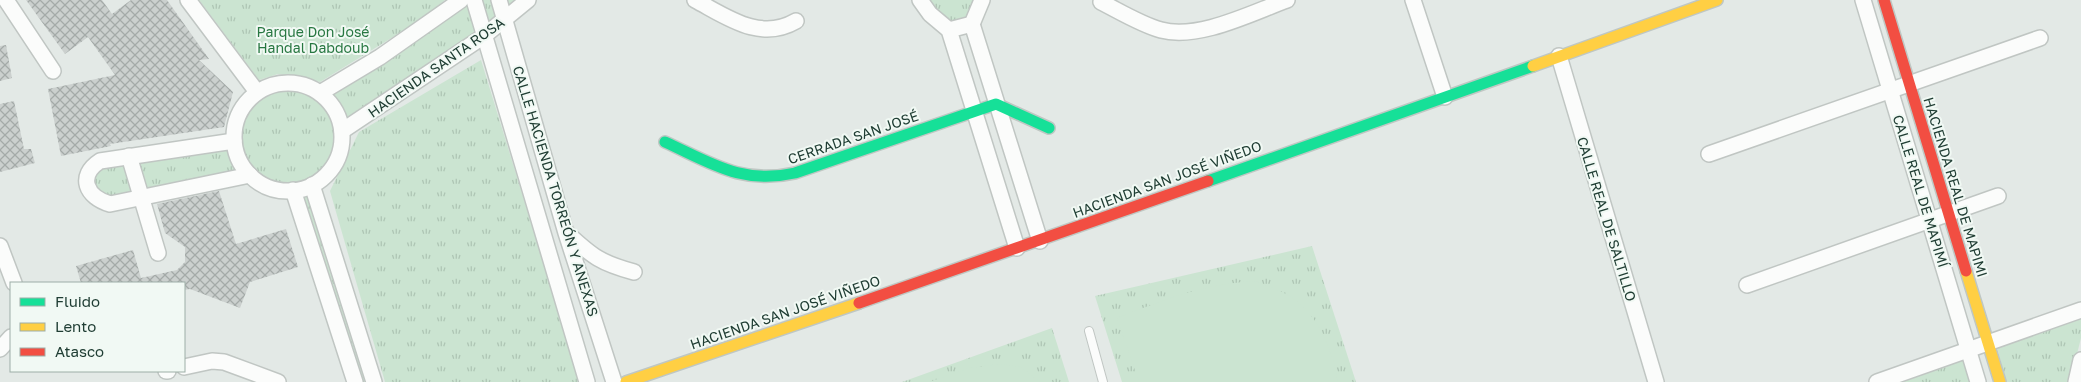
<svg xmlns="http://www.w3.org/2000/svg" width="2081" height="382" font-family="'Golos Text',sans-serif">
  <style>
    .grass { fill: url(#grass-tufts) }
    .pitch { fill: #cbe4d1 }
    .building { fill: url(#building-cross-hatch) }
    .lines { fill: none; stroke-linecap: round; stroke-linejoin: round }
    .lane-casing { stroke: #c0c6c3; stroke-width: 10 }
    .street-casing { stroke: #c0c6c3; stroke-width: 18 }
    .fast-casing { stroke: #bfc7c3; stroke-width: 14 }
    .slow-casing { stroke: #bfc7c3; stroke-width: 14 }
    .jam-casing { stroke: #bfc7c3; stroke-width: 14 }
    .lane { stroke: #fbfcfb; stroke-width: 8 }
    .street { stroke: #fbfcfb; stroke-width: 15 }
    .fast { stroke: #16e098; stroke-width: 11 }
    .slow { stroke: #ffcf43; stroke-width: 11 }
    .jam { stroke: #f24e42; stroke-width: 11 }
    .labels { text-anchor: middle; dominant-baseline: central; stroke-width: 4; stroke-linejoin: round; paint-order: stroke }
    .park-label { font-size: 14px; fill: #277741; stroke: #f1f9f4 }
    .street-label { font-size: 14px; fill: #203e34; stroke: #f1f9f4 }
  </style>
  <defs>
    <pattern id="grass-tufts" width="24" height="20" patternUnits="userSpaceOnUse" patternTransform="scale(1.25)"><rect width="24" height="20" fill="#cbe4d1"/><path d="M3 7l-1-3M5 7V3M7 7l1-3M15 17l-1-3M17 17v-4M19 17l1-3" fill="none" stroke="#aec5b4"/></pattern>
    <pattern id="building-cross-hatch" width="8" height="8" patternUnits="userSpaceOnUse" patternTransform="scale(1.25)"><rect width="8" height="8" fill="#cbd0ce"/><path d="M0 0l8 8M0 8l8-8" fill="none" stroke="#a4aaa8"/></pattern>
  </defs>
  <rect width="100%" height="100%" fill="#e3e9e6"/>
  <g class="grass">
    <path d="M199,0H445L419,21L320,82L278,74L259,80Z"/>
    <path d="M468,0H519L479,35L344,125L338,107L329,94Z"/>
    <path d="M923,0H977L969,20C944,29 939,18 923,0Z"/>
    <path d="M481,60L580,382H385L330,191L359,132Z"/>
    <circle cx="288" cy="137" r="48"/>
    <path d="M230,147L235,161L243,172L109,199L95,194L91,177L103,164Z"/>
    <path d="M311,189L370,382H359L298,194Z"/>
    <path d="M1312,246L1356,382H1122L1095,296Z"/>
    <path d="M2081,318V338L2070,382H2006L1997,347Z"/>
    <path d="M1052,328L1069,382H902Z"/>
    <path d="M1965,358L1972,382H1897Z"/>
  </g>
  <g class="pitch">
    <path d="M1255,281C1265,285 1275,288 1284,293C1318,311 1331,347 1338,382H1139L1117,318C1166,299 1203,284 1255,281Z"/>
    <path d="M1000,364L1021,367L1040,382H929L969,368Z"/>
  </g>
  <g class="building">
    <path d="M26,0H102L112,14L131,0H167L209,59L199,60L233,92L224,127L110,144L111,146L61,156L48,89L115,75L88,37L65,54Z"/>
    <path d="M6,45L12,78L0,81V46Z"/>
    <path d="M14,101L24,149H31L35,163L0,172V104Z"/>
    <path d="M219,191L236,244L286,229L298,267L250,282L240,308L190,289L184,290V283H81L76,266L133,250L141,278L177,270L185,262V247L165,233L157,204Z"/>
  </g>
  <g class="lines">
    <defs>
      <path id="lane" d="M1089,331L1103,382"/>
      <g id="street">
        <path d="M6,0L53,71"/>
        <path d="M188,0L257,92"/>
        <path d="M474,0L587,382"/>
        <path d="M499,0L566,233L614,382"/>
        <path d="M695,0C727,17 760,42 796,21"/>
        <path d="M920,0L930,14L949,30L1017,248"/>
        <path d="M1413,0L1445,97"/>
        <path d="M1863,0L1978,382"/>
        <path d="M1101,2C1119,11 1142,25 1161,30C1199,40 1251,13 1287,0"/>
        <path d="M972,24L1040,241"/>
        <path d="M949,30L972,24L982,0"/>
        <path d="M1559,56L1656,382"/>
        <circle cx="288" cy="137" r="54"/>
        <path d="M320,93L380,57L461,0"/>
        <path d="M342,131L484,36L528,0"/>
        <path d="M234,141L100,161C77,176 86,197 110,204L250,175"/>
        <path d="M1709,154L2040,38"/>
        <path d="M129,156L158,253"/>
        <path d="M312,185L374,382"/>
        <path d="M293,190L355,382"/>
        <path d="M568,234C593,257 601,263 634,272"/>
        <path d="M0,246L14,283"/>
        <path d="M1747,285L1998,196"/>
        <path d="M0,349L11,337"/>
        <path d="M184,367L212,361L224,362L278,382"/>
        <path d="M166,371H168"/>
        <path d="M1877,382L2081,310"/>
        <path d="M2076,382L2081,360"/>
      </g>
      <g id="fast">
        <path d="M665,142C711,163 742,185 795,173L996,104L1049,128"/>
        <path d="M1208,181L1533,66"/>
      </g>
      <g id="slow">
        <path d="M1533,66L1717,0"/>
        <path d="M1966,271L2000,382"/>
        <path d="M626,382L859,303"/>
      </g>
      <g id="jam">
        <path d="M1884,0L1966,271"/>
        <path d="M859,303L1208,181"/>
      </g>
    </defs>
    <use href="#lane" class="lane-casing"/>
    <use href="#street" class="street-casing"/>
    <use href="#fast" class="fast-casing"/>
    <use href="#slow" class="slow-casing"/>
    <use href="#jam" class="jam-casing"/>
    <use href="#lane" class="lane"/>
    <use href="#street" class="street"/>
    <use href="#fast" class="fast"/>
    <use href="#slow" class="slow"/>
    <use href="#jam" class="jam"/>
  </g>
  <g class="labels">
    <g class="park-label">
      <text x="313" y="31">Parque Don José<tspan x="313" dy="16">Handal Dabdoub</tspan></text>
    </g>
    <g class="street-label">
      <text transform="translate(436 67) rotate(-35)">HACIENDA SANTA ROSA</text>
      <text transform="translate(853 137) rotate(-19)">CERRADA SAN JOSÉ</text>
      <text transform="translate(1167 179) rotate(-20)">HACIENDA SAN JOSÉ VIÑEDO</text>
      <text transform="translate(1956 187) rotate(73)">HACIENDA REAL DE MAPIMI</text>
      <text transform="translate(556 191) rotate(73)">CALLE HACIENDA TORREÓN Y ANEXAS</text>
      <text transform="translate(1921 191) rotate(73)">CALLE REAL DE MAPIMÍ</text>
      <text transform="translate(1607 219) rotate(73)">CALLE REAL DE SALTILLO</text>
      <text transform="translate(785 312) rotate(-19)">HACIENDA SAN JOSÉ VIÑEDO</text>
    </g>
  </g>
  <rect x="10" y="282" width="175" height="90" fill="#f1f9f4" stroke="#9daea7"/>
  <rect x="20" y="298" width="25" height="8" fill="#16e098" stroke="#9daea7"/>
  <text x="55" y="307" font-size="15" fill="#203e34">Fluido</text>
  <rect x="20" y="323" width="25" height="8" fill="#ffcf43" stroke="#9daea7"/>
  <text x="55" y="332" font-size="15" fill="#203e34">Lento</text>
  <rect x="20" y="348" width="25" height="8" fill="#f24e42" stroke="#9daea7"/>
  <text x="55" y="357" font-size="15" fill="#203e34">Atasco</text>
</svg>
